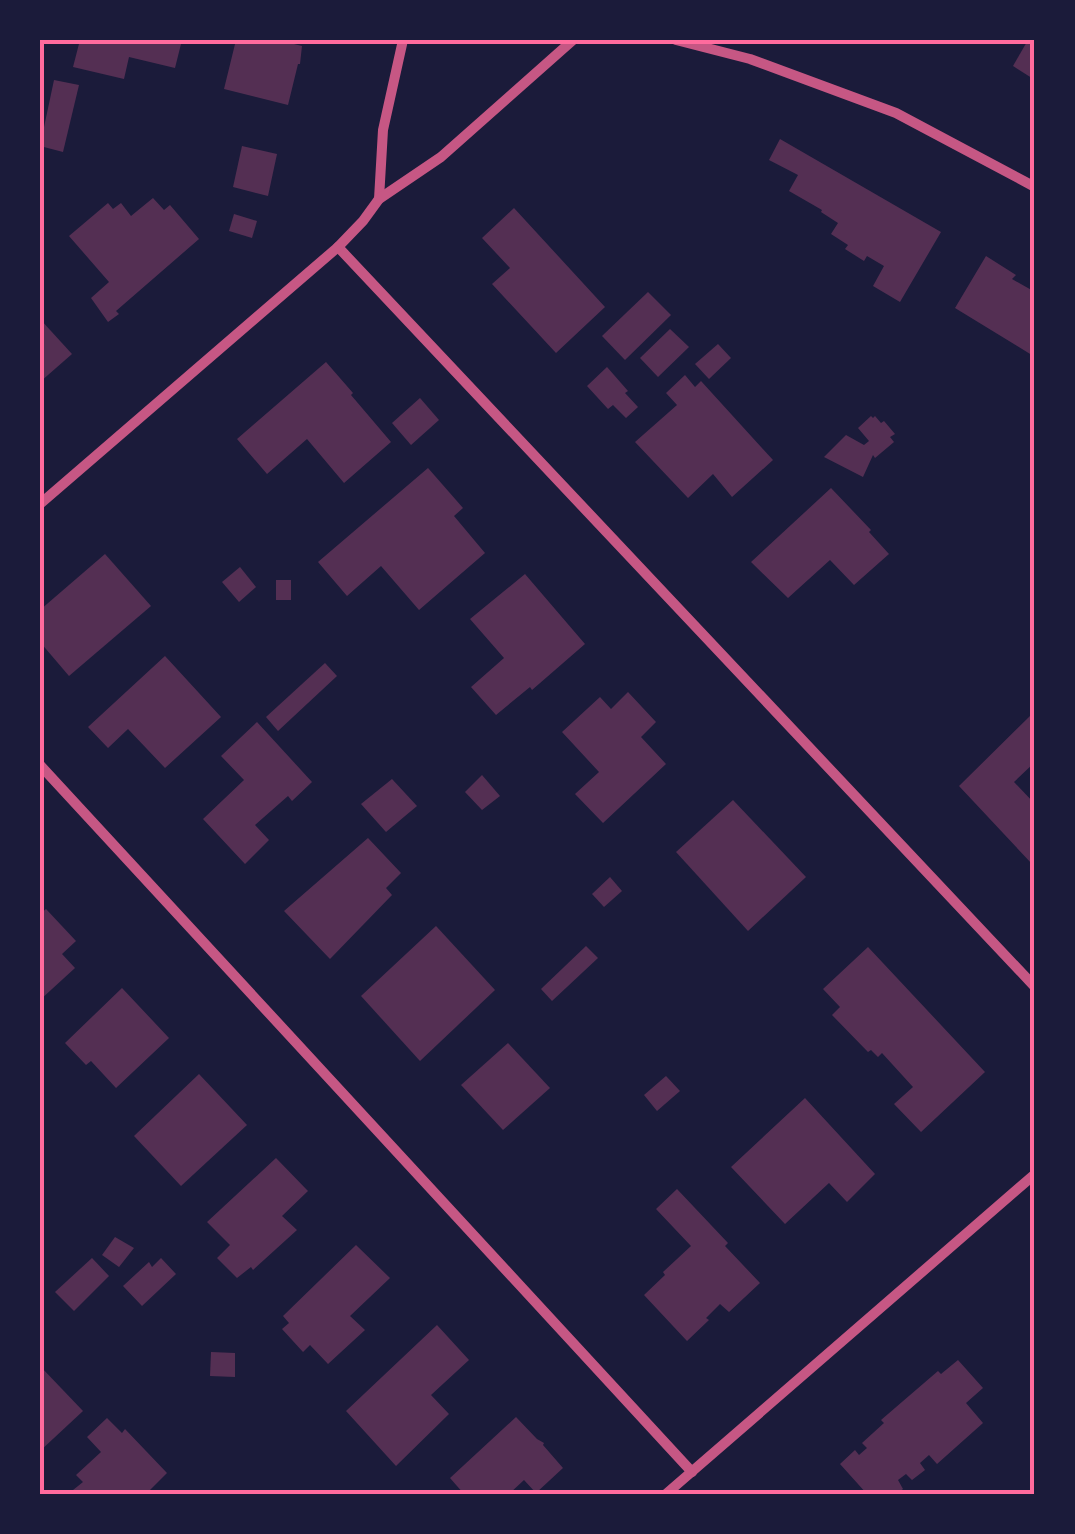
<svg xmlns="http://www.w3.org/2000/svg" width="1075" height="1534" font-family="'Golos Text',sans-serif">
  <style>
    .building { fill: #542f53 }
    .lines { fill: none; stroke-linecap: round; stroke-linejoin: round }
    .minor { stroke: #c65784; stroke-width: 10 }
    .neatline { fill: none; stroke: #ff6b9d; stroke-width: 4 }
  </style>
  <rect width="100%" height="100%" fill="#1b1b3a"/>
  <g class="building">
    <path d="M80,40H182L175,68L129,57L124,79L73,67Z"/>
    <path d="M236,40H278L302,46L300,64H298L288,105L224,89Z"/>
    <path d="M1028,40H1035V80L1013,66Z"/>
    <path d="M54,80L79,85L63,152L40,146Z"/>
    <path d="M780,139L941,232L900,302L873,286L884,266L867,256L864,261L845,249L848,245L831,234L838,223L821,212L822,210L789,191L798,175L769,160Z"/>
    <path d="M242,146L277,154L268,196L233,187Z"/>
    <path d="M153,198L164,210L170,205L199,239L116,311L119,314L108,322L91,298L109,282L69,236L108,203L113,209L121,203L131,216Z"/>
    <path d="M514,208L605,307L556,353L492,284L510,268L482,238Z"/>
    <path d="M234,214L257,221L252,238L229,231Z"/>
    <path d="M986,256L1016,275L1012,279L1035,292V357L955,308Z"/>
    <path d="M648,292L671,315L625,360L602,336Z"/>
    <path d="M40,319L72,354L40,382Z"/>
    <path d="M670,329L689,347L658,377L640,358Z"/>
    <path d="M718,344L731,358L709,379L695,364Z"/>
    <path d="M326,362L353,393L351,395L391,442L344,483L307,439L267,474L237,439Z"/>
    <path d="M607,367L628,391L625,393L638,407L626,418L613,405L608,409L587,386Z"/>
    <path d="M685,375L695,387L701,381L773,460L732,497L713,474L688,498L635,442L677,405L666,393Z"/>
    <path d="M420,398L439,420L411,445L392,423Z"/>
    <path d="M871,416L873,418L875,416L881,423L884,421L895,434L890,437L894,442L875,458L873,455L863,477L824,457L846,435L864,445L869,441L858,428Z"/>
    <path d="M428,468L463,508L454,516L485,553L419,610L381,566L347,596L318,562Z"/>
    <path d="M831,488L871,530L869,532L889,554L854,585L830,560L788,598L751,562Z"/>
    <path d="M105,554L151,606L69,676L40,642V610Z"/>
    <path d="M240,567L256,587L239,602L222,582Z"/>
    <path d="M525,574L585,644L532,690L530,687L496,715L471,687L504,658L470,619Z"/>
    <rect x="276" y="580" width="15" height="20"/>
    <path d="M165,656L221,717L165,768L128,729L108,748L88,727Z"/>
    <path d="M325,663L337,676L278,731L266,717Z"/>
    <path d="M628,692L656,722L641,737L666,764L603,823L575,794L599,772L562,732L600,697L611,709Z"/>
    <path d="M1030,716L1035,721V762L1014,782L1035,804V861L1032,864L959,786Z"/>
    <path d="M257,722L312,782L292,801L288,796L255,825L269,840L245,864L203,819L244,780L221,756Z"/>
    <path d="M482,775L500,796L482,810L465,792Z"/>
    <path d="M392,779L417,806L386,832L361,804Z"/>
    <path d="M733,800L806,877L748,931L676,852Z"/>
    <path d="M368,838L401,873L386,888L392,895L330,959L284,911Z"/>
    <path d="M610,877L622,891L604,907L592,894Z"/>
    <path d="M46,909L76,941L62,954L75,968L40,1000V914Z"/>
    <path d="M436,926L495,990L420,1061L361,996Z"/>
    <path d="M586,946L598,958L552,1001L541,989Z"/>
    <path d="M868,947L985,1072L921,1132L894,1104L913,1087L882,1053L878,1057L871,1050L868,1052L832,1015L840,1007L823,989Z"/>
    <path d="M122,988L169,1038L116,1088L91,1061L86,1065L65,1043Z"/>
    <path d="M508,1043L550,1088L503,1130L461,1085Z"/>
    <path d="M199,1074L247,1125L181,1186L134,1136Z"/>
    <path d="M666,1076L680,1091L657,1111L644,1095Z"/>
    <path d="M805,1098L875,1174L847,1202L829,1183L785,1224L731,1167Z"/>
    <path d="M276,1158L308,1191L282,1216L297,1230L253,1270L251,1267L237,1278L217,1258L230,1245L207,1222Z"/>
    <path d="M677,1189L728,1243L725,1246L760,1283L729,1312L720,1304L706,1318L709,1320L687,1341L644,1295L665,1275L663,1272L691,1246L656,1209Z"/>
    <path d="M115,1237L134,1248L119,1267L102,1255Z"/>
    <path d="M356,1245L390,1278L350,1316L365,1330L328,1364L310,1345L303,1352L282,1329L289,1323L283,1316Z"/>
    <path d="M92,1258L109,1276L74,1311L55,1292Z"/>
    <path d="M161,1258L176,1274L142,1306L123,1286L149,1262L152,1267Z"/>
    <path d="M437,1325L469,1360L431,1395L449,1414L396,1466L346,1411Z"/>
    <path d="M211,1352L235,1353V1377L210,1376Z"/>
    <path d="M958,1360L983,1388L966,1403L983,1423L937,1464L929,1455L920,1463L925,1470L912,1480L906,1474L898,1480L903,1489L897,1494H867L840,1464L855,1450L859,1455L867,1448L862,1443L884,1423L881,1420L938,1371L941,1374Z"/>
    <path d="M40,1366L83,1411L40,1451Z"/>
    <path d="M516,1417L537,1439L544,1443L543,1445L563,1468L536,1493L524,1480L509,1494H464L450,1478Z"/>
    <path d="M107,1418L122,1433L125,1429L167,1473L146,1494H68L83,1482L76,1475L101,1452L87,1437Z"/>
  </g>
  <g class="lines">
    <g class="minor">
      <path d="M676,40L750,59L896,113L1035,187"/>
      <path d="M379,199L383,130L403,40"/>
      <path d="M338,247L1035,987"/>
      <path d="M40,504L338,247L363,221L379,199L441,157L573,40"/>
      <path d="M40,765L692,1472"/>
      <path d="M666,1494L1035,1174"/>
    </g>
  </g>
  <rect width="1075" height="1534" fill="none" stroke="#1b1b3a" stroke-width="85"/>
  <rect x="42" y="42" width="990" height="1450" class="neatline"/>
</svg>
